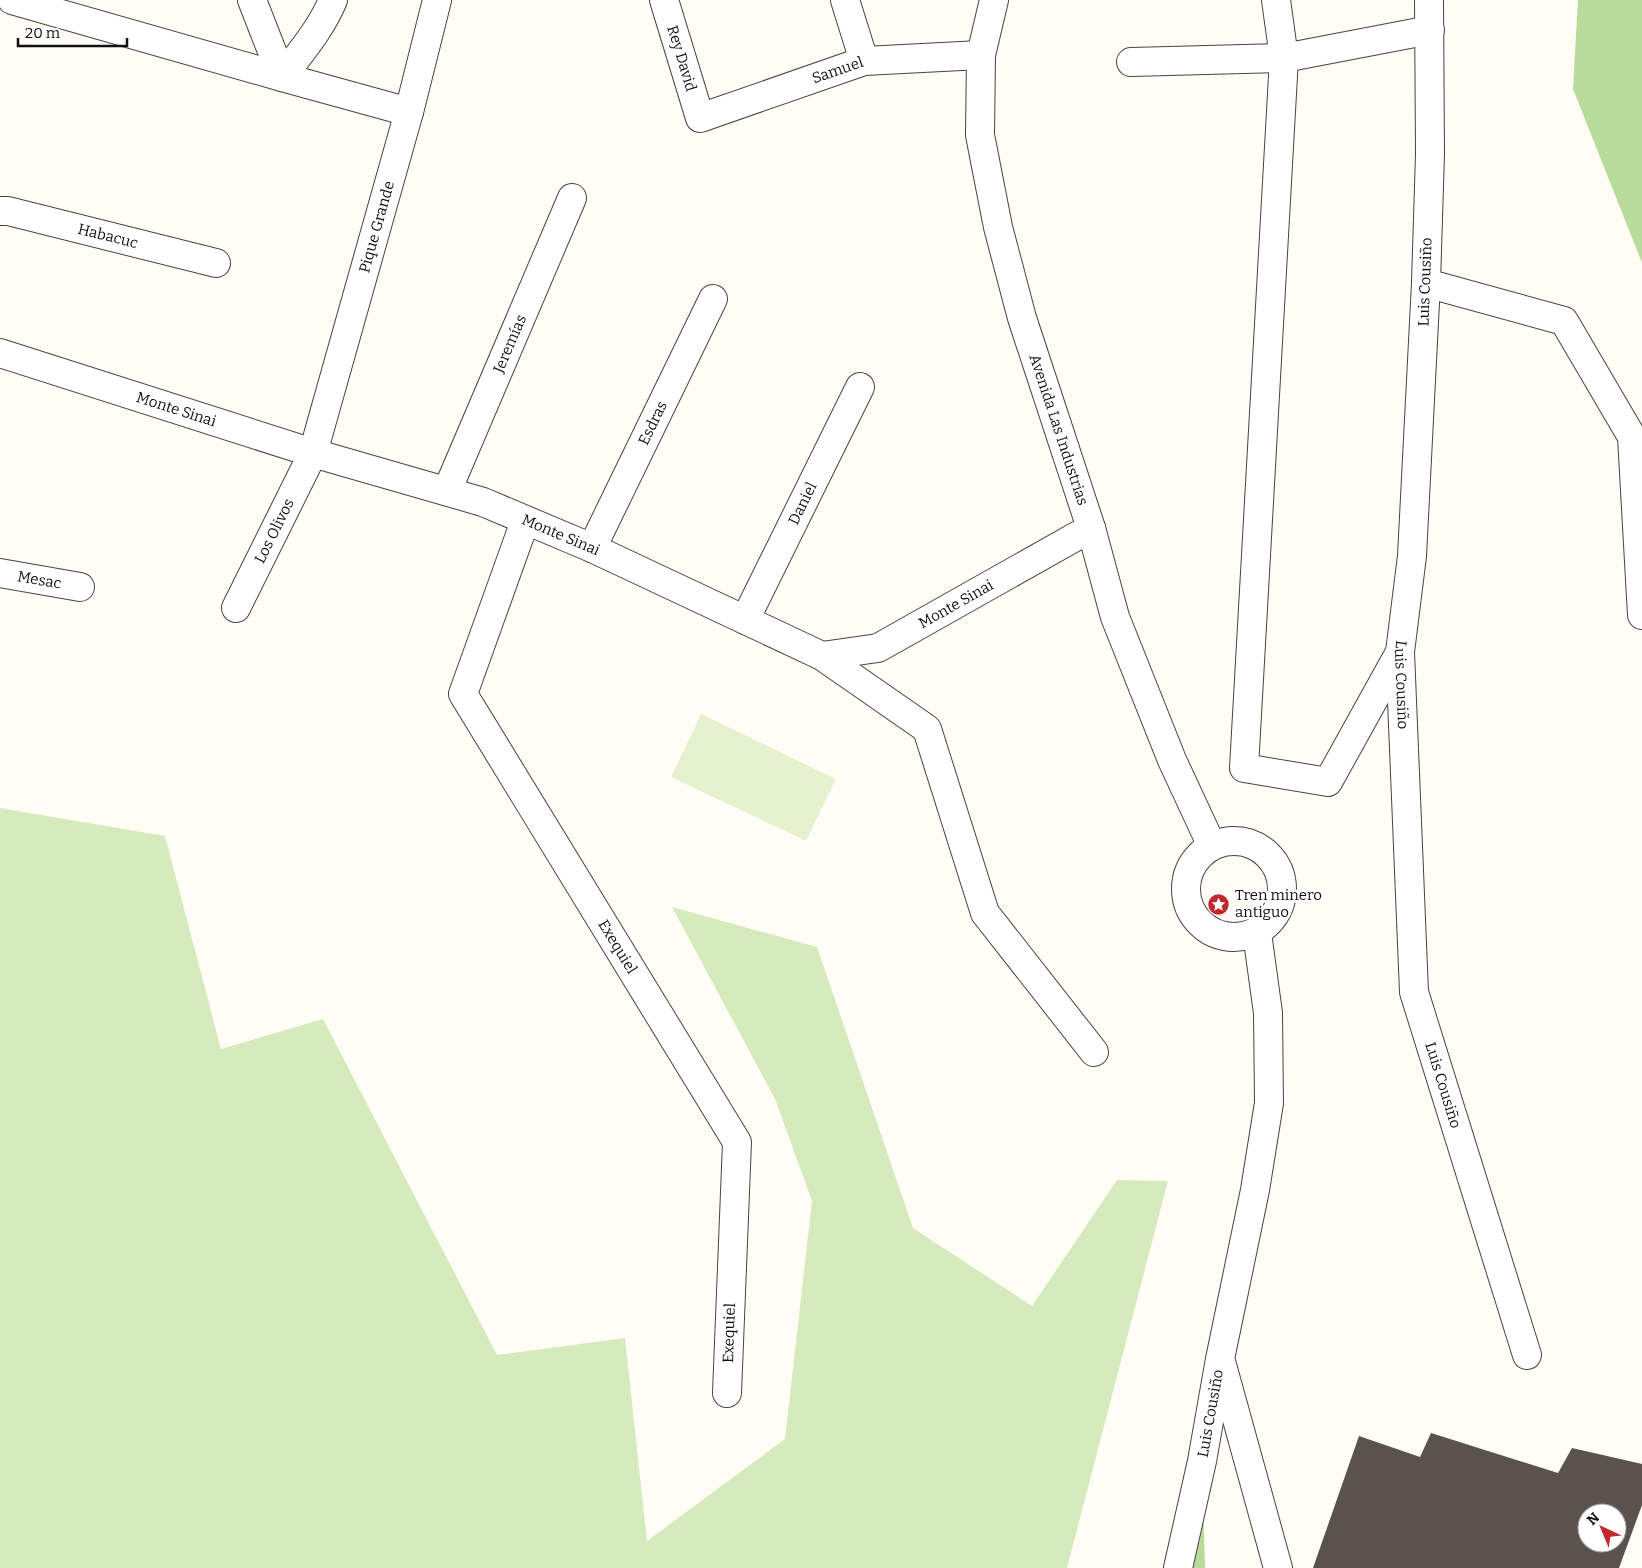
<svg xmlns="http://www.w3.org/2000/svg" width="1642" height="1568" font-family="Bitter,serif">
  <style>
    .green { fill: #d5ebbd }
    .forest { fill: #b9dc9c }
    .pitch { fill: #e6f2cf }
    .building { fill: #5a524d; fill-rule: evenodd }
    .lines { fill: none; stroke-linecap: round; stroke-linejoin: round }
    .minor-casing { stroke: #444; stroke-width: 30 }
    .minor { stroke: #fff; stroke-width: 28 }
    .labels { text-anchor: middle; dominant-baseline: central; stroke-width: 5; stroke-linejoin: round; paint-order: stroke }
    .street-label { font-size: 15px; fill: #111; stroke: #fff }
    .poi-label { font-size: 15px; fill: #111; stroke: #fff; text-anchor: start }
  </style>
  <rect width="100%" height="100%" fill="#fffdf5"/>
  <path class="green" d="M0,808L165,836L221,1049L323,1019L497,1355L625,1338L647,1541L785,1439L812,1201L775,1099L672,907L817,947L913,1228L1032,1306L1117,1180L1168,1181L1067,1568H0Z"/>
  <g class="forest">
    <path d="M1578,0H1642V263L1573,89Z"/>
    <path d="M1202,1461L1205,1568H1178Z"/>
  </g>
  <path class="pitch" d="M701,714L836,779L806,841L671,777Z"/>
  <path class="building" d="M1431,1433L1558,1473L1572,1448L1642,1464V1505L1619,1568H1313L1359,1436L1420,1457ZM1587,1513H1617V1543H1587Z"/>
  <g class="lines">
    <defs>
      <g id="minor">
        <path d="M12,0L282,77L409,112"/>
        <path d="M252,0L282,77"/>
        <path id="s1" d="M664,0L700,118L864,61L981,55"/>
        <path d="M845,0L864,61"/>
        <path id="s2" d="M994,0L981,55L980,135L998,227L1022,318L1091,528L1115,617L1172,760L1211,844"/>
        <path d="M1276,0L1284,58L1244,768L1328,782L1400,652"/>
        <path id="s3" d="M1429,0L1430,154L1426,283L1412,556L1400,652L1414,992L1527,1355"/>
        <path d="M1131,62L1284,58L1430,30"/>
        <path d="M282,77C300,53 321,29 333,0"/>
        <path id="s4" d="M0,211H8L216,263"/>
        <path d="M1426,283L1564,321L1632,437L1642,615"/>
        <path id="s5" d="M0,353L313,453L483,502L592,548L822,656L927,729L985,913L1094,1052"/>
        <path id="s6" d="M447,491L572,198"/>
        <path id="s7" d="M525,521L463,694L737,1142L727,1393"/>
        <path id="s8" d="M592,548L713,299"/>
        <path id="s9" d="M0,573L80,587"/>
        <path id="s10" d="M236,608L313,453L409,112L437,0"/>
        <path id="s11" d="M745,620L860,387"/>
        <path id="s12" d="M822,656L878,648L1091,528"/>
        <circle cx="1234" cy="889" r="48"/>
        <path d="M1222,1365L1278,1568"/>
        <path id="s13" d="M1178,1568L1202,1461L1220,1359L1255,1190L1269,1103L1268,1013L1257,933"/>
      </g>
    </defs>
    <use href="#minor" class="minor-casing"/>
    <use href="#minor" class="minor"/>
  </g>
  <defs>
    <symbol id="sight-disc" viewBox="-11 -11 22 22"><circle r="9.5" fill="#c4262e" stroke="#fff"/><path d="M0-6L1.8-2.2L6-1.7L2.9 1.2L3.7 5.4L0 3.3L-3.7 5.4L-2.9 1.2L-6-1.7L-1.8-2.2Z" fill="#fff"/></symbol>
  </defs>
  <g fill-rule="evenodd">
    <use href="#sight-disc" x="1206" y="892" width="25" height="25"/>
  </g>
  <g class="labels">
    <g class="street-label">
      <text stroke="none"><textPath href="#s1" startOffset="61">Rey David</textPath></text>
      <text stroke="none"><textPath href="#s1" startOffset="269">Samuel</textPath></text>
      <text stroke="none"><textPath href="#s10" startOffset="408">Pique Grande</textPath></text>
      <text stroke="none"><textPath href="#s4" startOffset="111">Habacuc</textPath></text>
      <text transform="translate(1425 282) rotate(-88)">Luis Cousiño</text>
      <text stroke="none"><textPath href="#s6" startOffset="160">Jeremías</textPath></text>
      <text stroke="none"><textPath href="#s5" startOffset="185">Monte Sinai</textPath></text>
      <text stroke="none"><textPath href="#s8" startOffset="139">Esdras</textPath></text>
      <text stroke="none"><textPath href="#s2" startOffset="442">Avenida Las Industrias</textPath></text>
      <text stroke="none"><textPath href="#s11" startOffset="130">Daniel</textPath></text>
      <text stroke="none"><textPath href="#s10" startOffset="86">Los Olivos</textPath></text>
      <text stroke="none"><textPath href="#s5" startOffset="590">Monte Sinai</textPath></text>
      <text stroke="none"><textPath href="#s9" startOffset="40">Mesac</textPath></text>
      <text stroke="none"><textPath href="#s12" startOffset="146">Monte Sinai</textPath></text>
      <text stroke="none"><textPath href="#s3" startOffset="686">Luis Cousiño</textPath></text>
      <text stroke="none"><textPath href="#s7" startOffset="480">Exequiel</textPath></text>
      <text stroke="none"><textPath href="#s3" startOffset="1091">Luis Cousiño</textPath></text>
      <text transform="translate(729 1333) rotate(-88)">Exequiel</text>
      <text stroke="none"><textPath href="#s13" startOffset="158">Luis Cousiño</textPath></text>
    </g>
    <g class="poi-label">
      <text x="1235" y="895">Tren minero<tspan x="1235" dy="17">antiguo</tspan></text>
    </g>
  </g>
  <g transform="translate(1602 1528) rotate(316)"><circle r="24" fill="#ffffff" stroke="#a0a0a0"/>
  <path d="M0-4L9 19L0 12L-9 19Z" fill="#c4262e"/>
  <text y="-8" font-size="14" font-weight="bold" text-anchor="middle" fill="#111111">N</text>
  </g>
  <path d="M18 38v8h109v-8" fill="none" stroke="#111111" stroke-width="2.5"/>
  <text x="25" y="38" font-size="15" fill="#111111" stroke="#ffffff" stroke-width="4" paint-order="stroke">20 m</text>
</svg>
